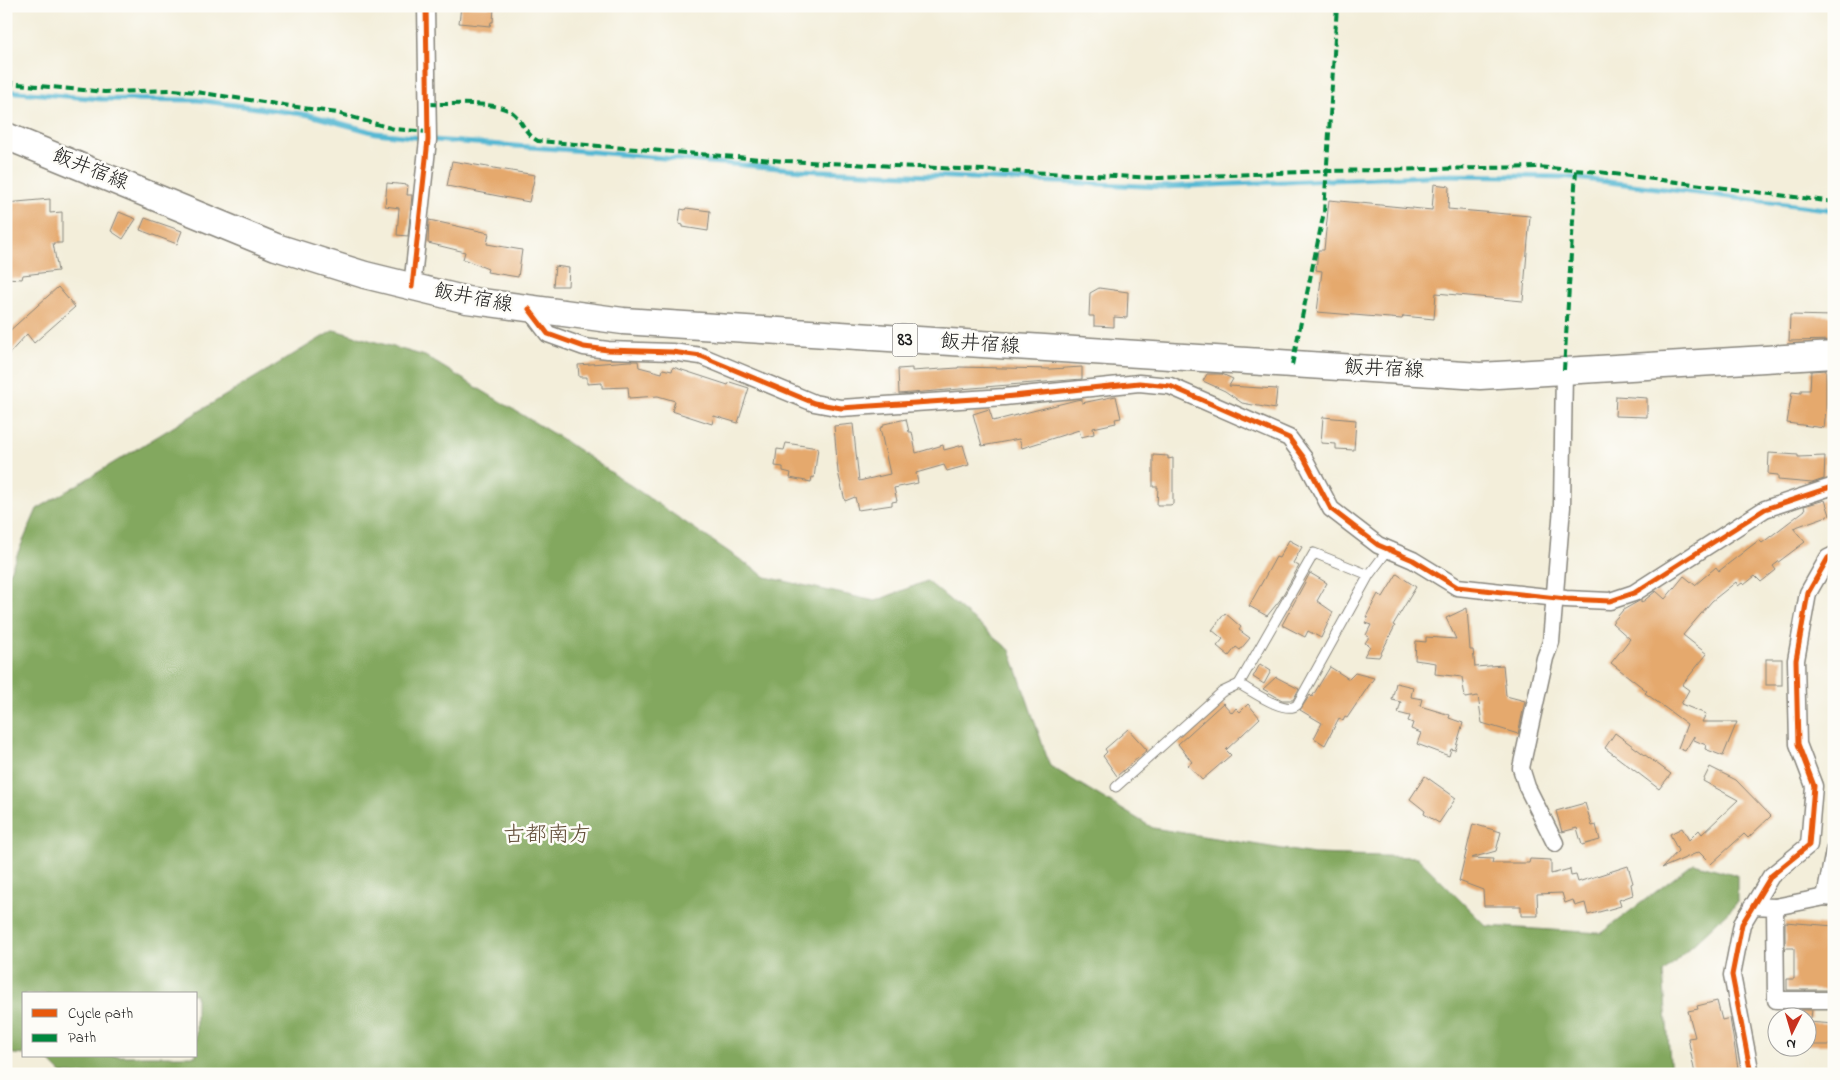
<svg xmlns="http://www.w3.org/2000/svg" width="1840" height="1080" font-family="'Indie Flower','Klee One',sans-serif">
  <style>
    .forest { fill: #83a85e; stroke: #50623d }
    .lines { fill: none; stroke-linecap: round; stroke-linejoin: round }
    .stream { stroke: #54b8d3; stroke-width: 5 }
    .building { fill: #e5a96d }
    .lane-casing { stroke: #88857b; stroke-width: 11 }
    .street-casing { stroke: #88857b; stroke-width: 19 }
    .primary-casing { stroke: #88857b; stroke-width: 29 }
    .lane { stroke: #fff; stroke-width: 9 }
    .street { stroke: #fff; stroke-width: 16 }
    .primary { stroke: #fff; stroke-width: 26 }
    .quiet { stroke: #00873e; stroke-width: 4; stroke-dasharray: 8 4; stroke-linecap: butt }
    .cycleway-casing { stroke: #fdfcf7; stroke-width: 8 }
    .cycleway { stroke: #e8590c; stroke-width: 5 }
    .labels { text-anchor: middle; dominant-baseline: central; stroke-width: 5; stroke-linejoin: round; paint-order: stroke }
    .shield { fill: #fdfcf7; stroke: #605f5e; stroke-width: 1 }
    .shield-label { font-size: 19px; font-weight: bold; fill: #1c1c1c }
    .street-label { font-size: 20px; fill: #1c1c1c; stroke: #fdfcf7 }
    .quarter-label { font-size: 22px; fill: #624d38; stroke: #fdfcf7 }
  </style>
  <rect width="100%" height="100%" fill="#fdfcf7"/>
  <filter id="ink" filterUnits="userSpaceOnUse"><feTurbulence type="fractalNoise" baseFrequency=".02" numOctaves="2"/><feDisplacementMap in="SourceGraphic" scale="10" xChannelSelector="R" yChannelSelector="G"/><feConvolveMatrix kernelMatrix="1 2 1 2 8 2 1 2 1" color-interpolation-filters="sRGB"/></filter>
  <filter id="wash" filterUnits="userSpaceOnUse"><feTurbulence type="fractalNoise" baseFrequency=".0096" numOctaves="4" result="noise"/><feDisplacementMap in="SourceGraphic" scale="20" xChannelSelector="R" yChannelSelector="G"/><feGaussianBlur stdDeviation="1.12" result="paint"/><feColorMatrix in="noise" values="0 0 0 0 0 0 0 0 0 0 0 0 0 0 0 0 0 1.4 0 .05"/><feComposite in="paint" operator="in"/></filter>
  <g filter="url(#wash)">
    <rect width="100%" height="100%" fill="#f3eeda"/>
    <path class="forest" d="M334,330L425,356L562,439L766,577L875,601L927,581L1010,650L1050,766L1153,828L1314,854L1417,857L1486,926L1601,933L1694,863L1737,875V903L1663,973L1671,1074H62L45,1057L38,1056H196V994H24V1055L6,1053V580L37,509Z"/>
    <g class="lines">
      <g class="stream">
        <path d="M6,91L101,99L198,100L310,115L376,133L422,138"/>
        <path d="M433,140L572,150L802,170L1164,187L1449,175L1568,177L1834,210"/>
      </g>
    </g>
    <g id="blocks">
      <g class="building">
        <path d="M461,6L494,7L493,22H491L490,26L459,23Z"/>
        <path d="M452,161L535,175L529,202L447,186Z"/>
        <path d="M387,183L408,185L407,195H412L408,236L397,235L399,208L385,206Z"/>
        <path d="M1434,184L1449,186L1448,209L1530,216L1523,301L1436,293L1434,319L1403,316L1402,319L1317,312L1322,271L1316,270L1318,250H1324L1329,200L1432,210Z"/>
        <path d="M50,199V213L62,212V243H53L58,271L23,275L22,279L6,278V203Z"/>
        <path d="M686,208L710,211L708,231L683,227V225L679,224L681,209L685,210Z"/>
        <path d="M119,212L136,219L123,239L111,231Z"/>
        <path d="M145,218L182,231L177,244L140,230Z"/>
        <path d="M429,220L489,233L487,244L522,250L518,277L487,272L488,269L463,259L465,252L428,243Z"/>
        <path d="M555,266L569,268L568,286H553Z"/>
        <path d="M58,287L75,307L34,343L27,334L6,357V334Z"/>
        <path d="M1099,288L1128,292L1127,318L1114,317V327L1094,326V316H1089L1090,293Z"/>
        <path d="M1790,315L1834,316V340L1789,341Z"/>
        <path d="M629,361H638L639,367L662,373L663,369L672,371L673,367L728,385L730,382L749,388L738,423L714,416L712,424L672,411L675,401L658,396L629,398L628,387L602,388V383L587,384V377H579L578,365Z"/>
        <path d="M958,367L1051,369L1082,367V379L899,394L898,369L912,368V371L958,368Z"/>
        <path d="M1826,370V410L1824,428L1787,423L1792,392L1801,393V390H1810L1811,371Z"/>
        <path d="M1207,374H1222L1233,379L1229,386L1277,389L1275,409L1242,403L1225,391L1203,381Z"/>
        <path d="M1116,396L1121,418L1115,419L1116,423L1093,428L1094,434L1081,437L1079,430L1022,448L1019,439L982,446L973,414L989,409L993,421L1076,400L1082,399V403Z"/>
        <path d="M1616,396L1647,398V417L1615,416Z"/>
        <path d="M1323,417L1356,420L1354,450L1336,449V444L1321,443Z"/>
        <path d="M906,419L909,432H912L916,453L943,445L944,450L963,445L969,465L947,471L944,465L916,473L918,483L894,488L897,501L892,502V505L858,510L855,497L845,501L838,472L834,426L853,424L859,481L890,474L880,428L884,426V424Z"/>
        <path d="M786,443L818,448L814,478L812,477L811,482L790,478L791,473L783,471V467L775,466L777,449L784,450Z"/>
        <path d="M1769,453L1798,455V457L1825,456L1824,479L1812,483L1778,480V475L1768,474Z"/>
        <path d="M1153,455L1168,456V459L1173,458V504L1170,505H1157L1158,487H1153Z"/>
        <path d="M1825,500L1830,515L1793,528L1805,542L1773,566L1776,570L1761,582L1755,576L1744,585L1742,583L1738,586L1736,582L1712,601L1683,635L1707,654L1682,685L1689,690L1681,704L1706,714L1702,722H1737L1723,756L1705,749L1706,745L1694,740V736L1685,751L1678,748L1687,724L1645,693L1647,691L1611,663L1630,639L1612,623L1623,610L1641,600V603L1656,591L1665,599L1684,576L1695,585L1716,567L1719,571L1759,540L1762,543L1805,510L1804,506Z"/>
        <path d="M1289,540L1302,547L1293,563L1299,566L1280,600L1267,616L1249,606L1276,557L1279,558Z"/>
        <path d="M1310,573L1327,583L1317,601L1333,612L1321,638L1308,631L1305,637L1282,625Z"/>
        <path d="M1397,574L1416,587L1393,625L1395,626L1379,657L1364,656L1370,646L1365,643L1369,637L1366,635L1371,625L1365,623L1368,618L1366,617L1378,594L1383,597Z"/>
        <path d="M1467,608L1470,650H1473L1475,667L1503,665L1506,696L1525,701L1518,734L1482,723L1478,696L1465,698L1462,677L1435,674L1436,663L1415,660L1416,641L1426,642V637L1456,639L1446,618Z"/>
        <path d="M1225,613L1241,627L1239,630L1250,638L1240,650L1236,647L1229,656L1217,646L1223,639L1212,630Z"/>
        <rect x="1766" y="659" width="16" height="26"/>
        <path d="M1260,664L1271,671L1264,684L1253,677Z"/>
        <path d="M1330,667L1349,679L1355,673L1374,678L1347,718L1345,717L1343,721L1339,718L1325,745L1314,738L1322,723L1300,710L1310,695L1312,697Z"/>
        <path d="M1276,677L1299,689L1293,700H1282L1263,689Z"/>
        <path d="M1396,683L1413,687L1411,697L1422,699L1420,706L1450,715L1449,718L1463,723L1455,750L1451,749L1449,756L1417,744L1421,733L1411,729L1413,723L1408,721L1410,716L1398,713L1401,702L1392,700Z"/>
        <path d="M1223,703L1232,713L1236,708L1240,712L1248,704L1260,718L1226,750L1231,755L1202,780L1188,765L1192,762L1178,744Z"/>
        <path d="M1128,729L1147,750L1117,776L1103,756L1107,752L1105,749Z"/>
        <path d="M1615,733L1671,774L1659,789L1605,748Z"/>
        <path d="M1710,767L1736,780L1771,816L1748,838L1744,834L1711,864L1699,852L1662,868L1678,851L1670,834L1682,828L1689,840L1699,830L1702,834L1738,800L1703,781Z"/>
        <path d="M1425,776L1456,798L1439,823L1424,814L1425,811L1410,799Z"/>
        <path d="M1585,803L1592,826L1596,825L1600,840L1582,845L1577,828L1562,832L1556,811Z"/>
        <path d="M1473,824L1501,832L1496,851L1471,858L1493,859L1492,863H1529L1530,859L1551,860V874L1570,869L1571,876L1576,875L1578,882L1628,866L1633,883L1631,884L1633,895L1619,900L1621,906L1588,915L1585,903L1575,906L1573,900L1565,903L1562,893L1537,894L1538,916H1521V906H1484L1483,890L1459,881Z"/>
        <path d="M1785,922L1834,926V990H1787V979H1794V948H1785Z"/>
        <path d="M1717,1001L1722,1020L1730,1018L1739,1074H1695L1688,1038L1695,1037L1688,1011L1698,1009L1697,1006Z"/>
        <path d="M1788,1010H1812L1811,1018H1788Z"/>
        <path d="M1808,1022L1834,1024V1045H1808Z"/>
      </g>
    </g>
  </g>
  <g filter="url(#ink)">
    <use href="#blocks" fill-opacity="0" stroke="#88857b" stroke-width="1"/>
    <g class="lines">
      <defs>
        <g id="lane">
          <path d="M1369,575L1314,553L1239,684C1252,691 1285,715 1297,705L1369,575L1388,550"/>
          <path d="M1116,787L1222,692L1239,684"/>
        </g>
        <g id="street">
          <path d="M412,287L428,140L426,6"/>
          <path d="M529,309L548,334L584,347L608,350L672,352L701,356L814,403L841,408L1004,397L1139,383L1170,386L1289,438L1304,458L1331,509L1378,545L1413,560L1457,587L1566,599L1610,601L1634,593L1765,509L1834,486"/>
          <path d="M1555,843L1527,787L1521,768L1545,658L1551,642L1562,507L1564,370"/>
          <path d="M1825,897L1834,851"/>
          <path d="M1752,906L1775,907L1776,1000H1834"/>
          <path d="M1775,907L1825,897L1834,898"/>
          <path d="M1751,1074L1732,975L1742,924L1771,876L1809,845L1814,786L1798,744L1796,660L1808,593L1828,558L1834,555"/>
        </g>
        <path id="primary" d="M6,136L276,247L365,275L467,300L623,321L1480,376L1834,355"/>
      </defs>
      <use href="#lane" class="lane-casing"/>
      <use href="#street" class="street-casing"/>
      <use href="#primary" class="primary-casing"/>
      <use href="#lane" class="lane"/>
      <use href="#street" class="street"/>
      <use href="#primary" class="primary"/>
      <g class="quiet">
        <path d="M6,83L105,92L173,90L196,92L337,113L394,129L428,132"/>
        <path d="M428,104C448,105 496,100 513,113C523,121 523,132 538,141L785,161L1158,178L1327,171L1537,167L1599,172L1834,202"/>
        <path d="M1292,365L1324,212L1337,6"/>
        <path d="M1564,370L1576,170"/>
      </g>
      <defs>
        <g id="cycleway">
          <path d="M412,287L428,140L426,6"/>
          <path d="M529,309L548,334L584,347L608,350L672,352L701,356L814,403L841,408L1004,397L1139,383L1170,386L1289,438L1304,458L1331,509L1378,545L1413,560L1457,587L1566,599L1610,601L1634,593L1765,509L1834,486"/>
          <path d="M1751,1074L1732,975L1742,924L1771,876L1809,845L1814,786L1798,744L1796,660L1808,593L1828,558L1834,555"/>
        </g>
      </defs>
      <use href="#cycleway" class="cycleway-casing"/>
      <use href="#cycleway" class="cycleway"/>
    </g>
  </g>
  <g class="labels">
    <rect class="shield" x="892.5" y="323.5" width="25" height="33" rx="4"/>
    <g class="shield-label">
      <text x="905" y="340">83</text>
    </g>
    <g class="street-label">
      <text transform="translate(90 170) rotate(22)">飯井宿線</text>
      <text transform="translate(473 299) rotate(11)">飯井宿線</text>
      <text transform="translate(980 345) rotate(4)">飯井宿線</text>
      <text transform="translate(1384 370) rotate(3)">飯井宿線</text>
    </g>
    <g class="quarter-label">
      <text x="547" y="836">古都南方</text>
    </g>
  </g>
  <rect width="1840" height="1080" fill="none" stroke="#fdfcf7" stroke-width="25"/>
  <rect x="22" y="992" width="175" height="65" fill="#fdfcf7" stroke="#a3a29f"/>
  <rect x="32" y="1009" width="25" height="8" fill="#e8590c" stroke="#a3a29f"/>
  <text x="68" y="1018" font-size="15" fill="#1c1c1c">Cycle path</text>
  <rect x="32" y="1034" width="25" height="8" fill="#00873e" stroke="#a3a29f"/>
  <text x="68" y="1042" font-size="15" fill="#1c1c1c">Path</text>
  <g transform="translate(1792 1032) rotate(185)"><circle r="24" fill="#fdfcf7" stroke="#a3a29f"/>
  <path d="M0-4L9 19L0 12L-9 19Z" fill="#c8321e"/>
  <text y="-8" font-size="14" font-weight="bold" text-anchor="middle" fill="#1c1c1c">N</text>
  </g>
</svg>
